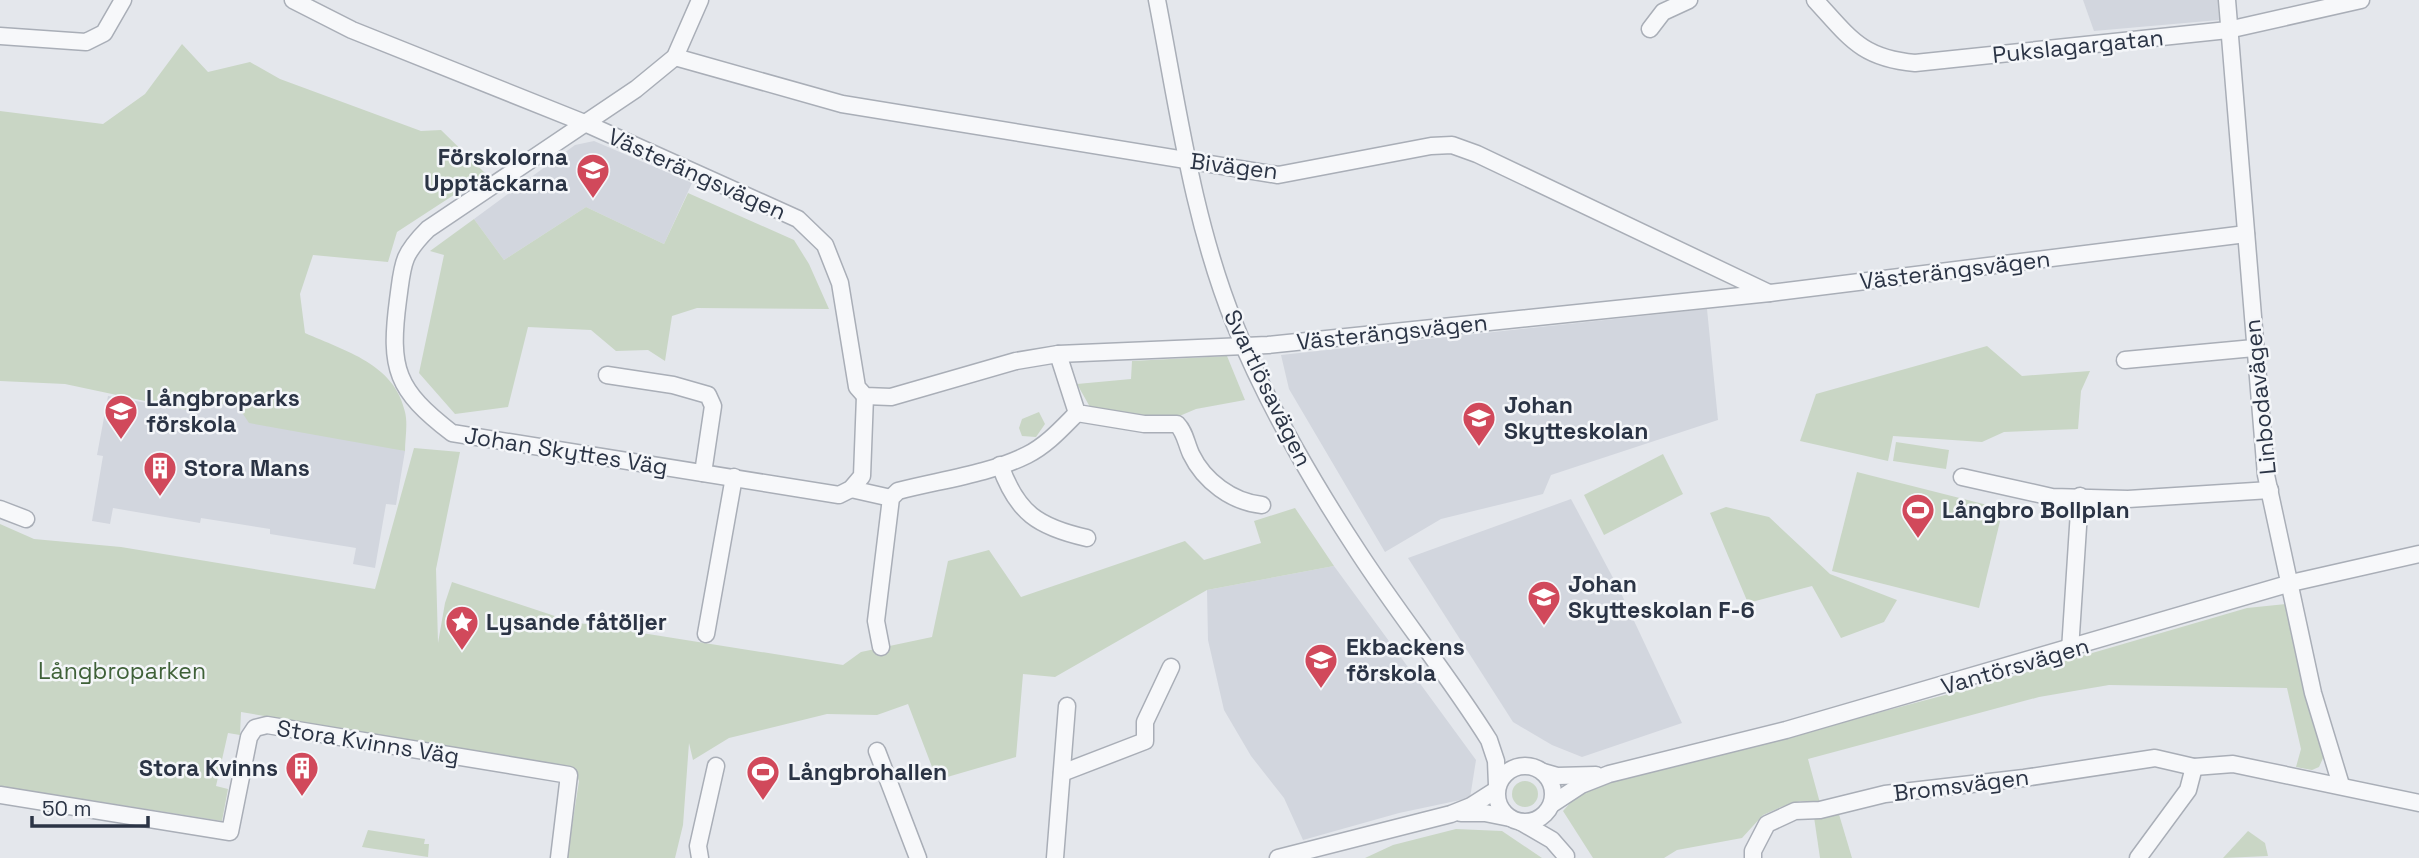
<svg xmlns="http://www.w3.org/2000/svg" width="2419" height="858" font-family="'Space Grotesk',sans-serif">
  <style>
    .built { fill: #d2d6de }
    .green { fill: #c9d6c5 }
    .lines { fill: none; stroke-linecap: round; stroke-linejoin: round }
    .minor-casing { stroke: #a9aeb7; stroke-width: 19 }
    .minor { stroke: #f7f8fa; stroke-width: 16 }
    .labels { text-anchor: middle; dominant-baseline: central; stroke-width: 5; stroke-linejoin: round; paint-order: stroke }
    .street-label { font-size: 23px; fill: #2b3445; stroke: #f4f6f9 }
    .poi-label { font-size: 23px; font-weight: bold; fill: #2b3445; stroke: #f4f6f9; text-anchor: start }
    .park-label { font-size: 23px; fill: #3f6138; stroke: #f4f6f9 }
  </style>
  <rect width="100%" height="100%" fill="#e4e7ec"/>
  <g class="built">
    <path d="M2083,0H2218L2219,20L2094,31Z"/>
    <path d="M594,141L692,183L664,244L586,207L504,260L474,219L575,145Z"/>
    <path d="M1707,309L1718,420L1551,475L1543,494L1441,519L1385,552L1289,389L1281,355Z"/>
    <path d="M108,396L192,411L215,402L405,451L396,505L386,504L375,568L353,564L356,548L270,534V529L201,518L200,523L113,508L110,524L92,521L103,456L97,455Z"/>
    <path d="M1571,499L1620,591L1682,723L1582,757L1552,745L1513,722L1408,558Z"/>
    <path d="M1334,566L1476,760L1470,798L1399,813L1303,840L1284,798L1251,756L1224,710L1208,640L1207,590Z"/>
  </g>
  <g class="green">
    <path d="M182,44L208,72L250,62L280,79L421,131L441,130L486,174L397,232L388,262L313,255L300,294L305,333C345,351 395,364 405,412C408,424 405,439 405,451L249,423L239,408L215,402L192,411L65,384L0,381V111L103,124L145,94Z"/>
    <path d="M688,193L794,240L809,264L829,309L697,308L672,316L665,361L648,350L616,351L591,330L528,327L508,407L455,414L419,373L444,255L430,251L474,219L504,260L586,207L664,244Z"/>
    <path d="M1987,346L2022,376L2090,371L2081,391L2078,429L2004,432L1982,442L1893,436L1888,461L1800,441L1816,394Z"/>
    <path d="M1227,356L1245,400L1196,409L1170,420L1090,407L1077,384L1131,379L1132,361Z"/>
    <path d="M1039,412L1045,424L1036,437L1022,436L1019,428L1022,419Z"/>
    <path d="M1896,442L1949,450L1946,469L1893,461Z"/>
    <path d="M414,448L460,452L436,569L438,643L445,603L452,582L573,622L843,665L861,652L932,637L948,561L989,550L1021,597L1185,541L1204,560L1261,543L1254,521L1295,508L1334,566L1207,590L1055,677L1023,674L1016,757L937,780L908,704L877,715L827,714L729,738L693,760L689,743L683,825L675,858H567L579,781L574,770L241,712L240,735L228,733L216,786L228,789L222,821L0,786V524L34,539L121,547L375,589Z"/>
    <path d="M1663,454L1683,494L1604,535L1584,495Z"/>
    <path d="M1857,472L2003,509L1979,608L1832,571Z"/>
    <path d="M1726,507L1769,517L1830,574L1897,600L1884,622L1841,638L1812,586L1748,603L1710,513Z"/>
    <path d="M2286,604L2324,756L2319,767L2312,770L2296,767L2301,749L2287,688L2109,685L2039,697L1808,759L1820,803L1800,801L1781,807L1763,815L1742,838L1677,850L1664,858H1593L1563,811L1579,793L1611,781L1681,765L1979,686L2247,608Z"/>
    <circle cx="1525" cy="794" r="13"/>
    <path d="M1838,811L1852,858H1820L1814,817Z"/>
    <path d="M1456,829L1502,831L1542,858H1365L1393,845Z"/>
    <path d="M368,830L425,839L424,844H429L428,857L362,847Z"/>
    <path d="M2248,831L2265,843L2268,856L2223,858Z"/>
  </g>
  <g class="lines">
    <defs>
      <g id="minor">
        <path d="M293,0L352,30L587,124L798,219L825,245L840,283L857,387L865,396L891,397L1016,361L1058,354L1268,345L1770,293L2246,234"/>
        <path d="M700,0L675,57L636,89L428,229C401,256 403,264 398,300C389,369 396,390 452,433L839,495L851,489L862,476L865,396"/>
        <path d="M1157,0C1178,108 1193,222 1235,325C1267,405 1311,480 1359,553C1400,616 1449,676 1489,740L1496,761L1497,785"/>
        <path d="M1815,0C1850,38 1861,58 1915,63L2228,30L2361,0"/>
        <path d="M2227,0L2266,475L2313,693L2341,785"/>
        <path d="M1650,29L1663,12L1689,0"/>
        <path d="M0,36L86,42L104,33L123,0"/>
        <path d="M675,57L842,104L1278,175L1431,146L1452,145L1477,154L1769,293"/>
        <path d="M1058,354L1077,413L1144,424H1177C1185,432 1186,443 1191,454C1204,481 1232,502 1262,505"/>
        <path d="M2125,360L2254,348"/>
        <path d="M607,375L673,385L708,395L713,406L703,473"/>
        <path d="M1000,465C1017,513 1038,527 1087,538"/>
        <path d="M1962,477L2052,497L2128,499L2270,490"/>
        <path d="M851,489L891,498"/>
        <path d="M0,509L26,519"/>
        <path d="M706,634L734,477"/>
        <path d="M881,647L876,621L891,498L898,491C940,480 989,474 1027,455C1047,445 1062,428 1077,413"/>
        <path d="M2070,650L2080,496"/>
        <path d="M877,751L918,858"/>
        <circle cx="1525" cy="794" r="28"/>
        <path d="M1543,772L1557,776L1596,775"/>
        <path d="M1062,773L1145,741V722L1171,667"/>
        <path d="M0,795L230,832L249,737L255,728L267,725L569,775L559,858"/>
        <path d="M1552,804L1581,785L1609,774L1786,730L2291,583L2419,554"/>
        <path d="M1461,813H1485L1510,818"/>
        <path d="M1521,822L1552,840L1566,856"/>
        <path d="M700,858L698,846L716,766"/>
        <path d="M1055,858L1067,706"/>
        <path d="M1278,858L1451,814L1471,806L1496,790"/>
        <path d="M1753,858V851L1767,824L1795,811L1820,810L1885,794L2024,778L2155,758L2194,767L2233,764L2419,803"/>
        <path d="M2138,858L2188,790L2194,767"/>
      </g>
    </defs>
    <use href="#minor" class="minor-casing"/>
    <use href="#minor" class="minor"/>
  </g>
  <defs>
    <symbol id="school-pin" viewBox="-11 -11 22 30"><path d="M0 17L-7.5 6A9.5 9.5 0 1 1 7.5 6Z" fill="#d1495b" stroke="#f4f6f9"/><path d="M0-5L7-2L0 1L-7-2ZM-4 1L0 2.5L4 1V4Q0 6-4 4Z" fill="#fff"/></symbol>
    <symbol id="building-pin" viewBox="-11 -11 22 30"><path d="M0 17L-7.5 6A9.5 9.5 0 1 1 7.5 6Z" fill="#d1495b" stroke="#f4f6f9"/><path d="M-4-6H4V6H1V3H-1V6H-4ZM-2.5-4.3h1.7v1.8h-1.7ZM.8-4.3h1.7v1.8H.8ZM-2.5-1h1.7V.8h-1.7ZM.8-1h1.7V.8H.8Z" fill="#fff"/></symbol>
    <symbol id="stadium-pin" viewBox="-11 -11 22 30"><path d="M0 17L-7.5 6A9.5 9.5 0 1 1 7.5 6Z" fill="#d1495b" stroke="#f4f6f9"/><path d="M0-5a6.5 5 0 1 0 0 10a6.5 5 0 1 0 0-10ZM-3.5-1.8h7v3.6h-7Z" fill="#fff"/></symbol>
    <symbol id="sight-pin" viewBox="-11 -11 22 30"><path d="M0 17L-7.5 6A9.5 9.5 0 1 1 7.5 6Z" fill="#d1495b" stroke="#f4f6f9"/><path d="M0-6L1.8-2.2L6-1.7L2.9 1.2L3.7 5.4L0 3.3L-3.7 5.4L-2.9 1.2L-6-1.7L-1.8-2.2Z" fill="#fff"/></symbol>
  </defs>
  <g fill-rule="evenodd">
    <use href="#school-pin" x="574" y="151" width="38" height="52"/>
    <use href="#school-pin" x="102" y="392" width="38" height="52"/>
    <use href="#school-pin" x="1460" y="399" width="38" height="52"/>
    <use href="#building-pin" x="141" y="449" width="38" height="52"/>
    <use href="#stadium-pin" x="1899" y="491" width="38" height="52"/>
    <use href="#school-pin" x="1525" y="578" width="38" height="52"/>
    <use href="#sight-pin" x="443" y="603" width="38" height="52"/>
    <use href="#school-pin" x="1302" y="641" width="38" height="52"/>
    <use href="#building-pin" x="283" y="749" width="38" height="52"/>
    <use href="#stadium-pin" x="744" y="753" width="38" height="52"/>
  </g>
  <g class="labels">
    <g class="street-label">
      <text transform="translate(2078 46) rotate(-6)">Pukslagargatan</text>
      <text transform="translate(1234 166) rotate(7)">Bivägen</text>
      <text transform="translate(697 174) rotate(24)">Västerängsvägen</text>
      <text transform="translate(1955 270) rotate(-7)">Västerängsvägen</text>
      <text transform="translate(1392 332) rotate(-6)">Västerängsvägen</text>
      <text transform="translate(1268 388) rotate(64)">Svartlösavägen</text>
      <text transform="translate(2260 397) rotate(-96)">Linbodavägen</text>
      <text transform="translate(566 451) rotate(9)">Johan Skyttes Väg</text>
      <text transform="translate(2015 666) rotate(-16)">Vantörsvägen</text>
      <text transform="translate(368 742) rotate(9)">Stora Kvinns Väg</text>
      <text transform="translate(1961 785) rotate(-7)">Bromsvägen</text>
    </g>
    <g class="poi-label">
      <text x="568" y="157" text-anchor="end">Förskolorna<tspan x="568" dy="26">Upptäckarna</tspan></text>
      <text x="146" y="398">Långbroparks<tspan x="146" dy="26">förskola</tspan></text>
      <text x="1504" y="405">Johan<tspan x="1504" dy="26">Skytteskolan</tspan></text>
      <text x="184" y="468">Stora Mans</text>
      <text x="1942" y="510">Långbro Bollplan</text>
      <text x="1568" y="584">Johan<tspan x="1568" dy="26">Skytteskolan F-6</tspan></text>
      <text x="486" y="622">Lysande fåtöljer</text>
      <text x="1346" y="647">Ekbackens<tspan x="1346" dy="26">förskola</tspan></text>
      <text x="278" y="768" text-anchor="end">Stora Kvinns</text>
      <text x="788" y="772">Långbrohallen</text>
    </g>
    <g class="park-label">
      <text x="122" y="671">Långbroparken</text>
    </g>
  </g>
  <path d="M32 816v10h116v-10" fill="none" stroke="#2b3445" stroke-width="3.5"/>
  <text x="42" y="816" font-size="21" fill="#2b3445" stroke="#f4f6f9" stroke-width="5" paint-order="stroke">50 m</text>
</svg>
